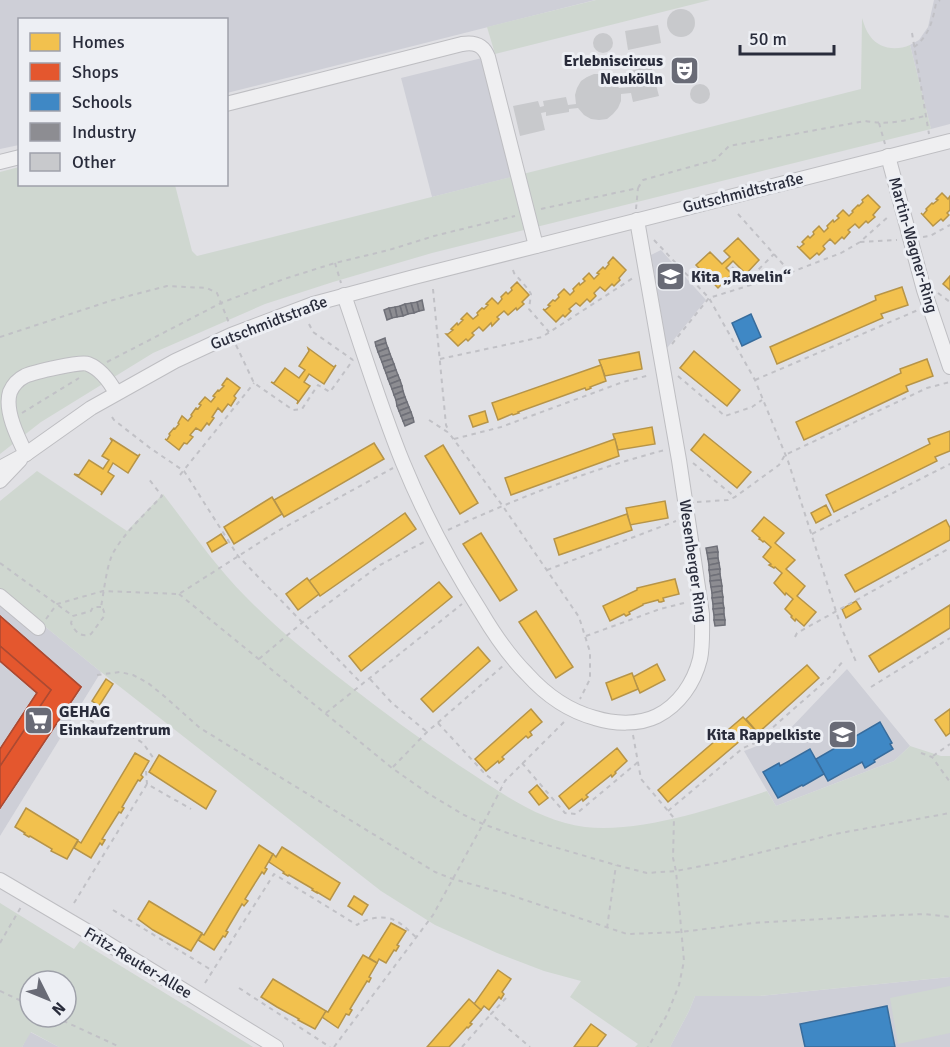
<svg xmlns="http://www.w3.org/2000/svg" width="950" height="1047" font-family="Signika,sans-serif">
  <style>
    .built { fill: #cecfd7 }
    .green { fill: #cfd7d0; fill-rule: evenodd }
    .homes { fill: #f2c14e; stroke: #b69448; stroke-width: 1.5 }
    .shops { fill: #e4572e; stroke: #ac4a32; stroke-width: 1.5 }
    .schools { fill: #3f88c5; stroke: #386c9c; stroke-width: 1.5 }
    .industry { fill: #8d8d92; stroke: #6f7078; stroke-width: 1.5 }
    .building { fill: #c8c9cc }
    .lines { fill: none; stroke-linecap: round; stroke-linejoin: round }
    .minor-casing { stroke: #bebec2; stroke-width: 16 }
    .path { stroke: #c1c1c6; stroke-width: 2; stroke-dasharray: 4.5 4.5; stroke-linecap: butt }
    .minor { stroke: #efeff1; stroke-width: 14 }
    .labels { text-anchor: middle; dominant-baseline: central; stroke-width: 6; stroke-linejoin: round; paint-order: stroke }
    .poi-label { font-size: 16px; font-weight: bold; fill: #292c3b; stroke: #edeff4; text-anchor: end }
    .street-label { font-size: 16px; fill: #292c3b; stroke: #edeff4 }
  </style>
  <rect width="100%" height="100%" fill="#e0e0e4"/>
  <g class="built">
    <path d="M0,0H595L227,93L226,20H20L19,145L0,149Z"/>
    <path d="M934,0H950V124L931,129L910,45L919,40L928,27Z"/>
    <path d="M482,58L512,177L432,197L401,78Z"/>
    <path d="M661,250L706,300L667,348L651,255Z"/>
    <path d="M0,590L101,672L0,836Z"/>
    <path d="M847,669L910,746L894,761L776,806L744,751L778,738L787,732Z"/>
    <path d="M950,977V1047H670L689,1011L695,996H759Z"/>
    <path d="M30,1032L59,1047H22Z"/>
  </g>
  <g class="green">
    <path d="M596,0H710L495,54L487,27Z"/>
    <path d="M862,18C864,24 866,31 870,36C879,49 896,51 910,45L931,129L432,253L333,282L265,304L153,353L41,422L0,454V172L19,167L20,184L175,185L192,251L197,256L861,89Z"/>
    <path d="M37,471L127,531L163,494C190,529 215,566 246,597C276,628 311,656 346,683C383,712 421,740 460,766C499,791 538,821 585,827C642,833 714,808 767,791L776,806L894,761L910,746L941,756H950V977L759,996H695L689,1011L670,1047H635L638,1044L570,997L581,981L544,971L497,953L435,925L381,891L101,672L0,590V501Z"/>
    <path d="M0,903L74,949L80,941L253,1047H59L31,1032L22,1047H0ZM30,981H66V1017H30Z"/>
    <path d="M950,986V1033L898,1044L890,998Z"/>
  </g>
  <g class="homes">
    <path d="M942,193L948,199L950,196V210L947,213L949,215L943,221L941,219L933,226L921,213L923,215L927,210L926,209L932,203L933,204L938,200L936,199Z"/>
    <path d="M868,195L880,207L873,215L875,217L868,223L866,221L859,228L855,224L848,230L850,232L844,239L842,237L835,244L830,239L823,246L825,249L819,255L817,253L810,259L797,246L799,248L804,244L802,242L808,236L810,238L814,234L813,232L819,226L824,232L828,228L827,226L833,220L834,222L839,218L837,216L843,210L849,216L853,212L852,211L858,205L859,206L863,202L862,200Z"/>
    <path d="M738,238L759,260L746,274L733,261L726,268L732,274L718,288L696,265L710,252L722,264L730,257L724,251Z"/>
    <path d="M613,257L626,270L619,278L620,280L614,286L612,284L605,291L600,287L594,293L596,296L590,302L587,299L580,306L576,303L569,309L571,311L565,317L563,315L556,322L543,309L545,310L550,306L548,305L553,300L555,301L559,297L558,295L564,289L570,295L574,291L573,289L579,283L580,285L585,281L583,279L589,273L594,279L599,274L597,273L603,267L605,269L609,264L608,263Z"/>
    <path d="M950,276V290L943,284Z"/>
    <path d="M517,282L529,295L522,302L524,304L517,310L516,308L508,315L504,311L497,317L499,319L492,326L491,323L483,331L479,327L472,333L474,335L468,341L466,339L458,346L446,334H448L453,330L451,329L457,323L458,325L463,320L461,319L467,313L473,319L478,315L477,313L482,308L484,309L488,305L486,304L492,298L498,304L502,299L501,297L506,292L508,294L512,290L511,288Z"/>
    <path d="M902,287L908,305L881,314L883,318L777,364L770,347L876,300L875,296Z"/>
    <path d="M308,348L334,367L336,365L324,384L309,374L304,382L310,386L297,404L298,401L271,382L274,383L285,368L299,378L305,370L299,366L309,351Z"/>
    <path d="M694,351L740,390L727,406L680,368Z"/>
    <path d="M639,352L642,369L605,376L599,360Z"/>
    <path d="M927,359L933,376L906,386L908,391L804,440L796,422L901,373L900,369Z"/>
    <path d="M601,365L606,381L590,387L591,388L589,389L586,390L585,388L518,412L519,413L513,415L512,414L498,420L492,403Z"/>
    <path d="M227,378L240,388L234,396L236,398L231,406L228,404L222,412L218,408L212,417L214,418L209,425L207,423L201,431L196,428L190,435L193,437L187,444L184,443L179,450L165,439L167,440L170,435L169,434L174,428L175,429L179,424L178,423L182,416L188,421L192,416L191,415L196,408L198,409L201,405L199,404L205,397L211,402L215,397L213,396L218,390L219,391L224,386L222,385Z"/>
    <path d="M485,411L488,422L473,427L469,416Z"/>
    <path d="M652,427L655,444L618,450L613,434Z"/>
    <path d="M950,431V451L935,457L937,461L834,512L826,495L930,444L928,439Z"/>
    <path d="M704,434L751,472L737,488L691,450Z"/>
    <path d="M110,438L138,456L140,454L128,473L113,463L108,472L114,476L101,495L102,492L74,474L79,475L89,460L103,469L109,460L102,456L112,441Z"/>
    <path d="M615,439L619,456L511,495L505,478Z"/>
    <path d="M374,443L384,459L284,517L274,500Z"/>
    <path d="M443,445L478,503L460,514L425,456Z"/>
    <path d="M272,497L282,514L234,544L224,527Z"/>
    <path d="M665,501L668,518L630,525L626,508Z"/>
    <path d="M826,505L831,515L816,523L811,513Z"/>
    <path d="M405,513L416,529L320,596L309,581Z"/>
    <path d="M627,514L632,530L559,555L554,539Z"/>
    <path d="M764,517L784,533L775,543L795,560L786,569L805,586L797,596L816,612L804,626L796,619L795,621L791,617L792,616L785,609L793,599L786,593L785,595L774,583L782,573L775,567L774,568L769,565L771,564L763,557L771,547L764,541L763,542L761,540L759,539L760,538L752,531Z"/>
    <path d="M946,520L950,528V540L855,592L845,575Z"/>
    <path d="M481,533L517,590L500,601L463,544Z"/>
    <path d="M221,534L227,543L212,552L207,543Z"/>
    <path d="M307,578L319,594L298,610L286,594Z"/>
    <path d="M675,579L679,594L663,598L664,601L661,602H659L658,600L643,604V605L629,612L630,614L626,616L624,614L610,621L603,606L637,590V588Z"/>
    <path d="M439,582L452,597L361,671L349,656Z"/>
    <path d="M856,601L861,609L846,618L842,609Z"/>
    <path d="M950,605V628L879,672L869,656Z"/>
    <path d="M536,611L573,667L556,678L519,622Z"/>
    <path d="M478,647L490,661L433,712L421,699Z"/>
    <path d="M657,664L665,680L640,693L633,677Z"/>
    <path d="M807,665L819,678L758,733L746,719Z"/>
    <path d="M632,673L638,689L612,700L606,683Z"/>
    <path d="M106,679L113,684L99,706L92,701Z"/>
    <path d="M531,709L542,722L530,732L532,735L528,738L526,736L502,757L504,759L499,763L498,761L486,771L475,759Z"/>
    <path d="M950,709V733L946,736L935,720Z"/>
    <path d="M743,717L754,729L668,802L658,790Z"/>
    <path d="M617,748L627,761L615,772L616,773L612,777L611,775L586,795L588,797L583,801L582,799L569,809L559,796Z"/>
    <path d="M135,753L149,761L141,775L143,777L140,781L138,780L122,807L124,808L121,813L119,812L102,839L105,840L102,845L100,843L91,858L74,848L78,841L81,843Z"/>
    <path d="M159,755L216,791L206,809L149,772Z"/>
    <path d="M537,785L548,798L539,805L529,792Z"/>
    <path d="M26,808L78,840L67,859L51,851L52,849L30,836L29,837L24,834L25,833L15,827Z"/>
    <path d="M259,845L273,854L265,868L267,869L264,874L262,872L245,899L248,901L244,906L242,904L226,931L228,932L225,937L223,936L214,950L198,940L202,934L204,935Z"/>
    <path d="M282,847L340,883L330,900L317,892V893L312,890L313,889L289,875L288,876L283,873L284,872L269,862L273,854L276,857Z"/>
    <path d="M354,896L368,905L362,915L348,906Z"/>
    <path d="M149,901L202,933L191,951L153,930L138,919Z"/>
    <path d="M391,923L406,931L397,945L399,946L396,951L394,950L386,963L379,959L377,963L369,958Z"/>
    <path d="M363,955L377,963L369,977L371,978L369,982L367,981L350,1009L352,1010L349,1015L346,1014L338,1028L322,1017L325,1011L328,1012Z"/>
    <path d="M498,970L511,979L502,992L504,994L501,999L499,997L489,1010L484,1006L481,1010L474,1004Z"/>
    <path d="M273,979L326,1011L315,1029L298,1020L299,1019L277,1007L261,997Z"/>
    <path d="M469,999L481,1010L470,1023L472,1024L468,1028L467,1027L449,1047H427Z"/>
    <path d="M591,1024L606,1035L597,1047H574Z"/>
  </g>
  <g class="shops">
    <path d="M0,616L81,687L0,808V749L37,693L0,661V646L51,690L0,646Z"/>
    <path d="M0,616L81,687L0,808V766L51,690L0,646Z"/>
    <path d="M0,646L51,690L0,766V749L37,693L0,661Z"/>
  </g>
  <g class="schools">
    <path d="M751,314L761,337L742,346L732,323Z"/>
    <path d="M880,722L892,743L890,744L893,749L874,760L875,762L865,768L862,762L828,781L816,759Z"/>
    <path d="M810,749L824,774L803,786L802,785L778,798L763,772L779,763L780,766Z"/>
    <path d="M887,1006L895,1047H805L800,1024Z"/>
  </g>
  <g class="industry">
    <path d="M422,300L424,310L419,311L417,302Z"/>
    <path d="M417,302L419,311L414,313L411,303Z"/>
    <path d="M411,303L414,313L408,314L405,304Z"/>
    <path d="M405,304L408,314L403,316L400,306Z"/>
    <path d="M400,306L403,316L397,317L395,307Z"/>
    <path d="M395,307L397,317L392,318L389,308Z"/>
    <path d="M389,308L392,318L387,320L384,310Z"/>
    <path d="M385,338L386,343L376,346L375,342Z"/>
    <path d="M386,343L388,348L378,352L376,346Z"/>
    <path d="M388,348L390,354L380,357L378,352Z"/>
    <path d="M390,354L392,359L382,362L380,357Z"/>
    <path d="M392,359L394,364L384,368L382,362Z"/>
    <path d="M394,364L396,370L386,373L384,368Z"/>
    <path d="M396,370L398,375L388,379L386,373Z"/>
    <path d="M398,375L400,380L390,384L388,379Z"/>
    <path d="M400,380L402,386L392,389L390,384Z"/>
    <path d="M402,386L403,391L394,395L392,389Z"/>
    <path d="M403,391L405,397L396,400L394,395Z"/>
    <path d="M405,397L407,402L397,406L396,400Z"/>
    <path d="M407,402L409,407L399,411L397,406Z"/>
    <path d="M409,407L411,412L401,416L399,411Z"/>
    <path d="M411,412L413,418L403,421L401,416Z"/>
    <path d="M413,418L414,422L405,426L403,421Z"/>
    <path d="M717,546L718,552L707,553L706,548Z"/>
    <path d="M718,552V558L708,559L707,553Z"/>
    <path d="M718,558L719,563L709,565L708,559Z"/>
    <path d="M719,563L720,569L709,570V565Z"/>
    <path d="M720,569V574L710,576L709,570Z"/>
    <path d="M720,574L721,580L710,581V576Z"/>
    <path d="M721,580L722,586L711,587L710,581Z"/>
    <path d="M722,586V591L712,593L711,587Z"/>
    <path d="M722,591L723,597L712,598V593Z"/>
    <path d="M723,597V603L713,604L712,598Z"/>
    <path d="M723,603L724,608L713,609V604Z"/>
    <path d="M724,608V614L714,615L713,609Z"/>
    <path d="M724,614L725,620H714V615Z"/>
    <path d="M714,620H725V625L715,626Z"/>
  </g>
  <g class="building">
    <circle cx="681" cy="23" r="14"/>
    <path d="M658,25L661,43L628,50L625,31Z"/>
    <circle cx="603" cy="43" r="10"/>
    <path d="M651,66L659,96L633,102L631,93L621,94V101L618,108L613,114L607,119L599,120L591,119L584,115L578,108L569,109V112L546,116V112L541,113L545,130L520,136L513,106L538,101L540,107L544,106L543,101L566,97L568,105L576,104L575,95L577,88L581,81L587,77L594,74H601L608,76L614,80L619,88L630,87L626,72Z"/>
    <circle cx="700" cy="94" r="10"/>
  </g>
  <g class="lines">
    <defs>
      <g id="minor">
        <path d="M226,104L462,44C474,42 483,44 488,57L536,246"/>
        <path d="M888,156L924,290L950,367"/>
        <path d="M0,162L20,157"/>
        <path d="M344,295C363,350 381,409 403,463C424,514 451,565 481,612C494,634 509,656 527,674C545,694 569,711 595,718C614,724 639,725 657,716C679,705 694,683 700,659C703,645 702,629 702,614L679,460L637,220"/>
        <path d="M26,454C18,438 4,410 10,392C13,385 19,379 25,376C34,372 81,361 88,364C101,369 110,382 116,393"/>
        <path d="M0,468L26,454L91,408L175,361L231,335L313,304L414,277L950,141"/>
        <path d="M0,481L20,460"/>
        <path d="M0,596L38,628"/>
        <path d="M0,880L97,937L276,1047"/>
      </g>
    </defs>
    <use href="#minor" class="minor-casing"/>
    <g class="path">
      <path d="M912,33L929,134"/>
      <path d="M914,47C929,36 933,20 936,3L940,0"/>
      <path d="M879,123L885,144"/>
      <path d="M541,209L638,188L643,180L715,160L729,146L865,121C887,125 903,121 925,116"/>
      <path d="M636,209L638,188"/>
      <path d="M738,214L790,272"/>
      <path d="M923,237L930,236L950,225"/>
      <path d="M654,240L709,298L755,380L788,461L841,627L857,664"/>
      <path d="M860,242L897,240"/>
      <path d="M335,263L341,283"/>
      <path d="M732,267L746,283"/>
      <path d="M513,270L514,273L528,289L531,294L529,309L549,332"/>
      <path d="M746,282L774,254"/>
      <path d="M433,289L446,425L449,432"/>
      <path d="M938,293L950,302"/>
      <path d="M309,324L313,332L353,360"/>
      <path d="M0,337L113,300L167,286L207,288L217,293L229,323"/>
      <path d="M672,344L709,298L789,273L841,253L860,242L890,215"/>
      <path d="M236,345L254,383L293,410L302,409L318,385L330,392L353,360"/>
      <path d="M440,359L542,337L633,278"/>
      <path d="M107,362L221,303L284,279L335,263L389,250L434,236L515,216"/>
      <path d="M678,376L725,416L752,407L762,400"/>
      <path d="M755,380L918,310"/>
      <path d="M22,413L79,378"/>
      <path d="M112,417L114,420L150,448L184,471L238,556L362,684"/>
      <path d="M429,420L449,433L502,505L579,617L590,652V679L580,699"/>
      <path d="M454,439L501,427L623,382L650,375"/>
      <path d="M693,463L735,497"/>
      <path d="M180,475L254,383"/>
      <path d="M697,502L728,500L735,497L779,465L785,455L927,388L950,382"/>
      <path d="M448,530C518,498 591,469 665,450"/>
      <path d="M812,534L950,464"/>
      <path d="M0,563L73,616"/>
      <path d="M547,570L676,521"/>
      <path d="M179,594L392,768L429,794L464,815L483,824L516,836L616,865L647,873L676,871L722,862L835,834L950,813"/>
      <path d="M101,607H93L91,611L73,616L71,623C75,632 81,638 91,634L105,615L103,609L101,607C104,591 106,570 112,555C122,535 146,513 162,496L148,478"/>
      <path d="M46,619L57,604L103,591L179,594L276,532L393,468"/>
      <path d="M586,636L660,609L688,602"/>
      <path d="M795,637L797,633L950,548"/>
      <path d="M259,659L303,622L380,565L424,542"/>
      <path d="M97,675L120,672L133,675L148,683L164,696L200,728L435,872L453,879L507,894L627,934L681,932L753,923L876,916L925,914L950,917"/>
      <path d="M370,679L392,703L427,732"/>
      <path d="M871,687L950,638"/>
      <path d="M75,710L110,733L128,734L143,743L154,759"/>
      <path d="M326,713L462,604"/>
      <path d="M438,723L486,775L502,786"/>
      <path d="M633,735L641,779L674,818L673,858L676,871L684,961L679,985L667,1015L648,1047"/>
      <path d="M921,753L932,757L950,782"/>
      <path d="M933,756L950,744"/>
      <path d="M522,763L565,813L576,814L638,762"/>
      <path d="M393,767L427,732L504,665"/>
      <path d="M146,771L147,784"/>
      <path d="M668,811L743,748L755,743L829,678L843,661"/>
      <path d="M74,903L147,784L191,809"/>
      <path d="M113,910L213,971"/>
      <path d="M607,928L616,865"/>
      <path d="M0,943L21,907"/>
      <path d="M205,983L274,874L357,925C366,918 384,915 394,920C402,923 410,932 417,938"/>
      <path d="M239,988L330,1047"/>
      <path d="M0,991L30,1005"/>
      <path d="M506,998L491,1014L530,1047"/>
      <path d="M55,1017L120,1047"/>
      <path d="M334,1047L433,915L483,824L505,781L565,721"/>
      <path d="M462,1047L491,1014"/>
    </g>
    <use href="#minor" class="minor"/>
  </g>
  <defs>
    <symbol id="theatre-square" viewBox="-11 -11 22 22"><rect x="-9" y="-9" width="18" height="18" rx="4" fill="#696b76" stroke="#edeff4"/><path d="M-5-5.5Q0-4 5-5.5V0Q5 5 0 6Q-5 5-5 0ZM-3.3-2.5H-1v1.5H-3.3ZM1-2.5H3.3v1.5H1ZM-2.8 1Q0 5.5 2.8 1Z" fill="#fff"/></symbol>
    <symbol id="school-square" viewBox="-11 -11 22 22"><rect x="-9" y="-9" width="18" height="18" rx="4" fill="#696b76" stroke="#edeff4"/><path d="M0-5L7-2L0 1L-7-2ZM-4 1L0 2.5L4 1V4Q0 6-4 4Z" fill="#fff"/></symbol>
    <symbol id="supermarket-square" viewBox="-11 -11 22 22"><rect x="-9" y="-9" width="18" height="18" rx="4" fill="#696b76" stroke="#edeff4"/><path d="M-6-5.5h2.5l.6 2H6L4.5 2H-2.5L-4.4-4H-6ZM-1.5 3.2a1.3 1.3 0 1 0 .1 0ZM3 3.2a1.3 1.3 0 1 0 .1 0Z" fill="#fff"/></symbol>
  </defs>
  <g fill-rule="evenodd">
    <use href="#theatre-square" x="668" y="54" width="33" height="33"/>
    <use href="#school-square" x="654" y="260" width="33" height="33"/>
    <use href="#supermarket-square" x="22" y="704" width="33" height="33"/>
    <use href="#school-square" x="826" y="718" width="33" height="33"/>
  </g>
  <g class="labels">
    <g class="poi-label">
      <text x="663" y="61">Erlebniscircus<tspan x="663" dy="18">Neukölln</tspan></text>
      <text x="691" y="277" text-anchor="start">Kita „Ravelin“</text>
      <text x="59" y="712" text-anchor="start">GEHAG<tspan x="59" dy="18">Einkaufzentrum</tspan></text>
      <text x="821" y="735">Kita Rappelkiste</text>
    </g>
    <g class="street-label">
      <text transform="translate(743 193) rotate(-14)">Gutschmidtstraße</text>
      <text transform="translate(913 245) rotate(74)">Martin-Wagner-Ring</text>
      <text transform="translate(269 323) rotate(-21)">Gutschmidtstraße</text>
      <text transform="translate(693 561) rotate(82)">Wesenberger Ring</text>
      <text transform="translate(138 963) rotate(31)">Fritz-Reuter-Allee</text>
    </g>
  </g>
  <rect x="18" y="18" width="210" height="168" fill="#edeff4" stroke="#9fa1aa" stroke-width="1.5"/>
  <rect x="30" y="33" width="30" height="18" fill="#f2c14e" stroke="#9fa1aa" stroke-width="1.5"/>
  <text x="72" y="48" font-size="18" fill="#292c3b">Homes</text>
  <rect x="30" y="63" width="30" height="18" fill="#e4572e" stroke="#9fa1aa" stroke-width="1.5"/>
  <text x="72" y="78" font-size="18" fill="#292c3b">Shops</text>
  <rect x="30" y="93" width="30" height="18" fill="#3f88c5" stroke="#9fa1aa" stroke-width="1.5"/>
  <text x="72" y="108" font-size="18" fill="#292c3b">Schools</text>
  <rect x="30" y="123" width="30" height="18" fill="#8d8d92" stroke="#9fa1aa" stroke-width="1.5"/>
  <text x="72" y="138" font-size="18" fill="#292c3b">Industry</text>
  <rect x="30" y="153" width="30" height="18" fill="#c8c9cc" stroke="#9fa1aa" stroke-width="1.5"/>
  <text x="72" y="168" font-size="18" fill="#292c3b">Other</text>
  <g transform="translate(48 999) rotate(133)"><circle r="28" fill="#edeff4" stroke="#9fa1aa" stroke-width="1.5"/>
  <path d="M0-4.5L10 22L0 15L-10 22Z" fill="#696b76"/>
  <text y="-9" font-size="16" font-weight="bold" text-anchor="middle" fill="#292c3b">N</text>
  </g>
  <path d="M740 45v9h94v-9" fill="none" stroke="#292c3b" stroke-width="3"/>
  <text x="749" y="45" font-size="18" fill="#292c3b" stroke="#edeff4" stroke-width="4.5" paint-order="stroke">50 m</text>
</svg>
